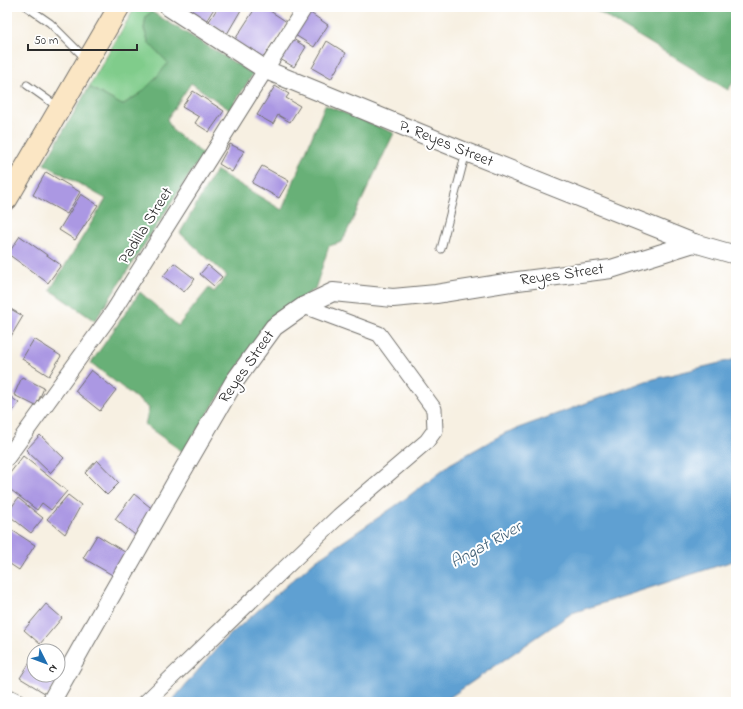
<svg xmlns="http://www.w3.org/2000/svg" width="743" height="709" font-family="'Indie Flower',sans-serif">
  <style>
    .green { fill: #80cc8b; stroke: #567c5b }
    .forest { fill: #68b077; stroke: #4a6e51 }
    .water { fill: #5ea0d2; stroke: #44667e }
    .building { fill: #ab98e3 }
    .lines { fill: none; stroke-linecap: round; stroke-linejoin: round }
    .service-casing { stroke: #72706b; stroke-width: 9 }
    .minor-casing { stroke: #72706b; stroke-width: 17 }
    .tertiary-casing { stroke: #72706b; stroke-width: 20 }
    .secondary-casing { stroke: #72706b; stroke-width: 23 }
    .service { stroke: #fff; stroke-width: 7 }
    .minor { stroke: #fff; stroke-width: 15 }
    .tertiary { stroke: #fff; stroke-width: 18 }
    .secondary { stroke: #fbe6c4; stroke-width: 21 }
    .labels { text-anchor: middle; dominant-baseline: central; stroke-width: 4; stroke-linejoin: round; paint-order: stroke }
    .street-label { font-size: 16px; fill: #2b2b2b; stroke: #fff }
    .water-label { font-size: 17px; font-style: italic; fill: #426076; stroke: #fff }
  </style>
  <rect width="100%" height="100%" fill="#fff"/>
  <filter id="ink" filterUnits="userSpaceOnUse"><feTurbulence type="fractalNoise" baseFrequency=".025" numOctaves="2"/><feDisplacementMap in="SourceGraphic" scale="8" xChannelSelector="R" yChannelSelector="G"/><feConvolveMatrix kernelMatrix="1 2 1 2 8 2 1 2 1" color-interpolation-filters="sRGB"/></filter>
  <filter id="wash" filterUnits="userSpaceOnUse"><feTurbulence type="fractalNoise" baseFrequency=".012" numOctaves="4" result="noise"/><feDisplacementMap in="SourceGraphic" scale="16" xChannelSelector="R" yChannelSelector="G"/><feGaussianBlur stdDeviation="0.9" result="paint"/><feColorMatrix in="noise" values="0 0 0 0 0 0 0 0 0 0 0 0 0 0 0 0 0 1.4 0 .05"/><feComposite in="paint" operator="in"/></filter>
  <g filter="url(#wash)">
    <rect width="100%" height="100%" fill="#f7f0e2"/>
    <path class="green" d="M137,7H143L152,12L146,16L144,29L149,43L169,63L154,80L141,93L122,105L89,87L133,11Z"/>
    <g class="forest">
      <path d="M593,7H736V78L728,90L592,8Z"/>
      <path d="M152,12L253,74L230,110L191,83L167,119L172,130L203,154L95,321L50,290L106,199L44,164L89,87L122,105L141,93L154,80L168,63L149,43L144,29L146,16Z"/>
      <path d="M325,105L394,133L342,242L329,246L315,289L268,321L183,452L145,425L149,408L91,363L140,292L178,326L209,288L214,292L227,276L180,233L216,170L282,210Z"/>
    </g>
    <path class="water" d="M736,359V560L572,613L443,702H171L224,640L316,560L401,502L450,464L505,433L646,381Z"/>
    <g id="blocks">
      <g class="building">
        <path d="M188,7H215L205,23L186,12Z"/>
        <path d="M218,7H236L241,10L227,34L208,23Z"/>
        <path d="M256,7H264L287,22L262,60L234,41Z"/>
        <path d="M309,12L328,25L314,47L295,35Z"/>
        <path d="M293,39L306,47L294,67L280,59Z"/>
        <path d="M327,41L346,53L331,79L312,68Z"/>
        <path d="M275,86L289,94L286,98L300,106L290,122L278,115L273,124L257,115Z"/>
        <path d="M193,91L224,111L209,132L195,123L199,117L182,107Z"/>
        <path d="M230,144L244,151L232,172L219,164Z"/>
        <path d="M262,166L289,181L279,198L252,183Z"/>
        <path d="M46,172L80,192L67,214L33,195Z"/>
        <path d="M81,194L98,205L75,240L59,230Z"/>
        <path d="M20,236L61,265L48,283L8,254Z"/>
        <path d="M174,263L195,279L184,292L163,276Z"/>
        <path d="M208,265L222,277L214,286L200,274Z"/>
        <path d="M7,307L23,316L7,343Z"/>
        <path d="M34,339L61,356L49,376L22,359Z"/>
        <path d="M91,370L116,390L100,411L75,391Z"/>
        <path d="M22,377L44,388L36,406L14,395Z"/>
        <path d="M7,394L19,403L7,419Z"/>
        <path d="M40,435L64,458L50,473L26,450Z"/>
        <path d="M23,456L67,491L51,510L42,503L37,510L7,487V477Z"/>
        <path d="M97,460L119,483L107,495L85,473Z"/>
        <path d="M134,494L155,511L139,538L115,519Z"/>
        <path d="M68,495L81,505L65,534L47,519Z"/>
        <path d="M18,498L43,518L31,533L7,514Z"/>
        <path d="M7,527L35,545L19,570L7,562Z"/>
        <path d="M97,535L128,554L114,576L83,558Z"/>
        <path d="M46,604L62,618L40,644L24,630Z"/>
        <path d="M34,656V675H58V661L66,666L48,695L20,678Z"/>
      </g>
    </g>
  </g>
  <g filter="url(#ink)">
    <use href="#blocks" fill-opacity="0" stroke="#72706b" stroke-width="1"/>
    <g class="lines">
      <defs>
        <g id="service">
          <path d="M27,7L50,23L86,59"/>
          <path d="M27,85L58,107"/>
          <path d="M441,249L466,152"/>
        </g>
        <g id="minor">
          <path d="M7,458L112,313L305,7"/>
          <path d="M7,696L19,702"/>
          <path d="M146,702L339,516L427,441L435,430L434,409L379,334L304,306"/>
        </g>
        <g id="tertiary">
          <path d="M169,7L266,70L466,152L694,243L736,255"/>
          <path d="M51,702L88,636L180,475L234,382L274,327L304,306L333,292L393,298L436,294L518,281L611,269L694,243"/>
        </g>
        <path id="secondary" d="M7,199L119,7"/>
      </defs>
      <use href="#service" class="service-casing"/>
      <use href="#minor" class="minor-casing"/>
      <use href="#tertiary" class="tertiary-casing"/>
      <use href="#secondary" class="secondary-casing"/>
      <use href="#service" class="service"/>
      <use href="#minor" class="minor"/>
      <use href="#tertiary" class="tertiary"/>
      <use href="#secondary" class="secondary"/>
    </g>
  </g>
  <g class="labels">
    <g class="street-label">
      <text transform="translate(446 144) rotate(22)">P. Reyes Street</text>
      <text transform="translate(146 226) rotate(-58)">Padilla Street</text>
      <text transform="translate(562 275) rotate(-8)">Reyes Street</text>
      <text transform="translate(247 367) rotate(-55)">Reyes Street</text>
    </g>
    <g class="water-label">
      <text transform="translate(486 545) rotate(-29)">Angat River</text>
    </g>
  </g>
  <rect width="743" height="709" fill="none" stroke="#fff" stroke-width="24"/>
  <g transform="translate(46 663) rotate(132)"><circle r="19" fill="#ffffff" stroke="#aaaaaa"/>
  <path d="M0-3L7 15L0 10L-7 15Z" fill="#1f6fb2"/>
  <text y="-6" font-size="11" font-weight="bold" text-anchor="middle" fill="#2b2b2b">N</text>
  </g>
  <path d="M28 44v6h109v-6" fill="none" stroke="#2b2b2b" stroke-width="2"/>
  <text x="34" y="44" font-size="12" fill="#2b2b2b" stroke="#ffffff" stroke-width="3" paint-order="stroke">50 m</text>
</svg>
